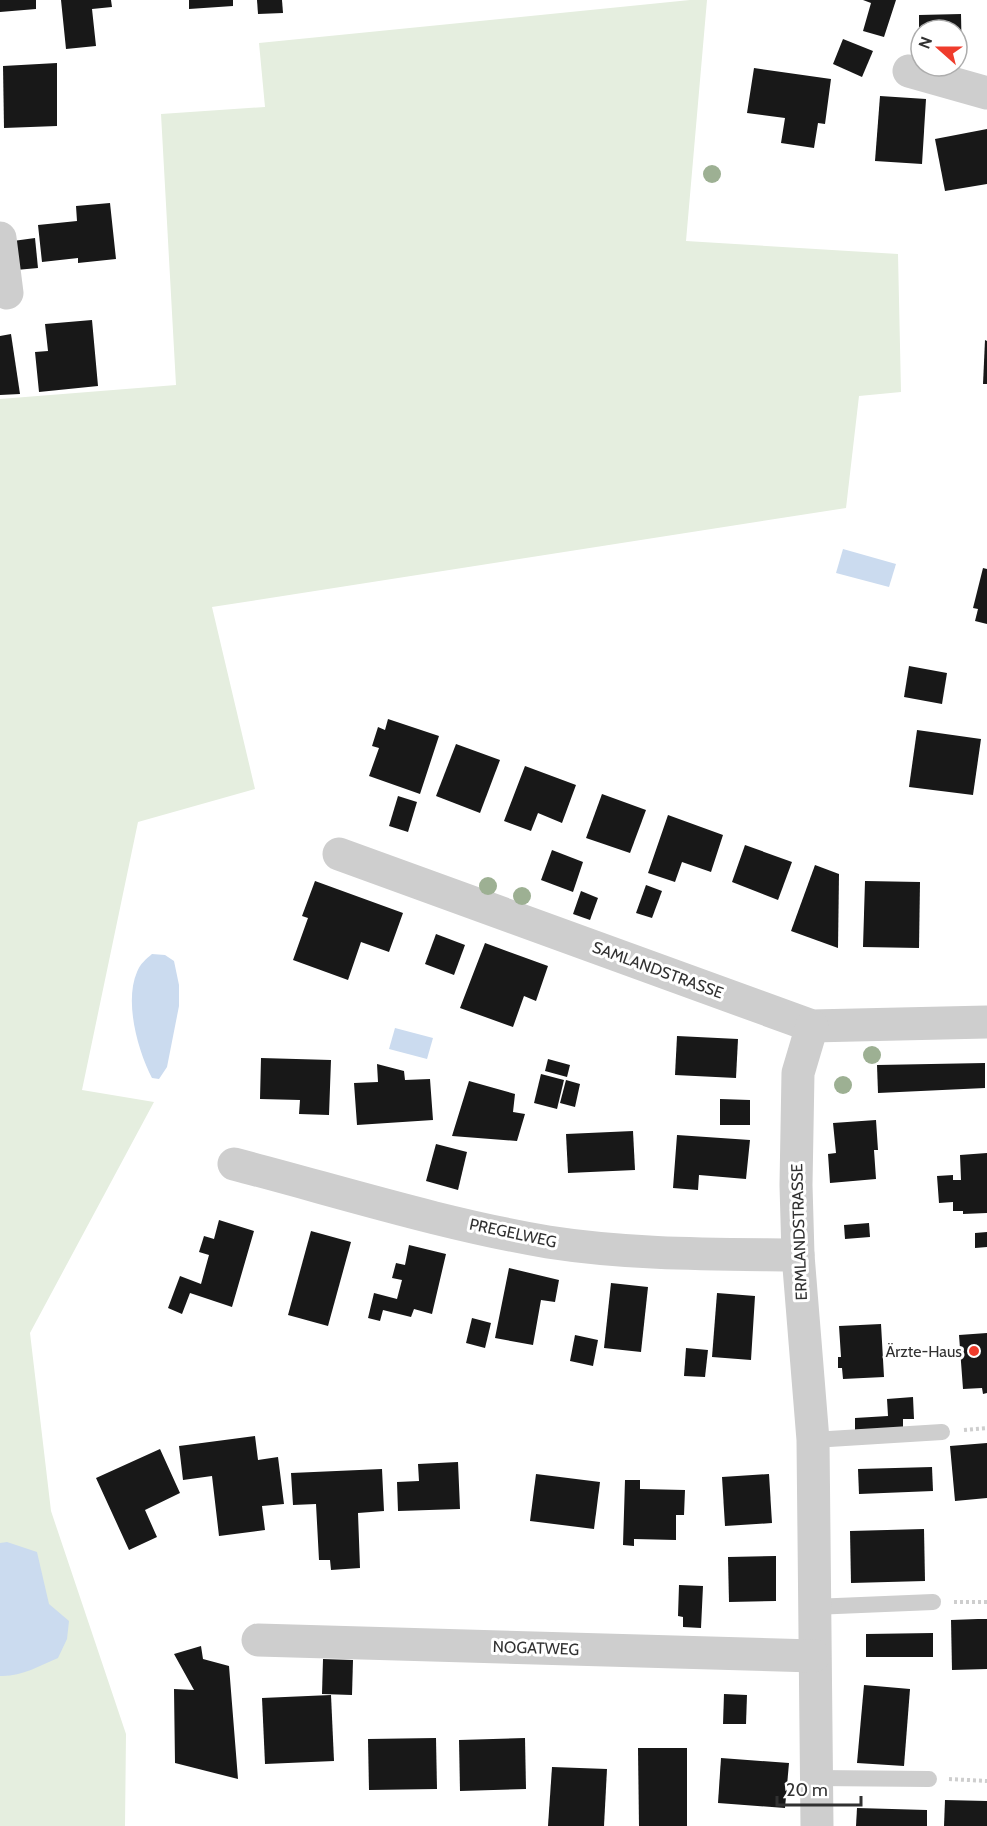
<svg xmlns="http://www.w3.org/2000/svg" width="987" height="1826" font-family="Cabin,sans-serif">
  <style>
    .green { fill: #e5eedf }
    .water { fill: #cbdbef }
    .building { fill: #181818 }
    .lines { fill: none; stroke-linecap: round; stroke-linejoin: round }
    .path { stroke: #cecece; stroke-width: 4; stroke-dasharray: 3 3; stroke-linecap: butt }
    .lane { stroke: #cecece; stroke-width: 16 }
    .street { stroke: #cecece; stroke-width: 33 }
    .tree { fill: #9db093 }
    .poi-dot { fill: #ef3c2c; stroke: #fff; stroke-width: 2 }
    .labels { text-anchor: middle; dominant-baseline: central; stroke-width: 6; stroke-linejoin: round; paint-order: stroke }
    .street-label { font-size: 16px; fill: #313131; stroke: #fff }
    .poi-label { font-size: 16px; fill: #313131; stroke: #fff; text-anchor: end }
  </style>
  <rect width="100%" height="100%" fill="#fff"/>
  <path class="green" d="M690,0H707L686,241L898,254L901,392L859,396L846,508L212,607L255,789L138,822L82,1090L154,1102L30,1333L51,1511L126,1734L125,1826H0V399L176,385L161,114L265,107L259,43Z"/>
  <g class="water">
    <path d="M843,549L896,564L889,587L836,573Z"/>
    <path d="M152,954L165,955L174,961L179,985V1006L167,1067L159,1079L152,1078C138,1051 124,1002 137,972C140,964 146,959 152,954Z"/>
    <path d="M395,1028L433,1038L427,1059L389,1049Z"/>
    <path d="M7,1542L37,1552L49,1604L69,1621L67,1639L58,1658C39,1666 21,1677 0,1676V1543Z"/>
  </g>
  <g class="building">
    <path d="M0,0H36V9L0,12Z"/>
    <path d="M61,0H111L112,7L92,9L96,46L66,49Z"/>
    <path d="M189,0H233V6L189,9Z"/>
    <path d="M257,0H282L283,13L258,14Z"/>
    <path d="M863,0H896L884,37L863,31L871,3Z"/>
    <path d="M961,14L962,63H957V30H919V15Z"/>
    <path d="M843,39L873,51L862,77L833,64Z"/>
    <path d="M57,63V126L4,128L3,66Z"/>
    <path d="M754,68L831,79L825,124L818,123L814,148L781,143L785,118L747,113Z"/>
    <path d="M880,96L926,99L922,164L875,161Z"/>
    <path d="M987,129V184L945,191L935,139Z"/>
    <path d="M110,203L116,259L78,263V258L42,262L38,225L77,221L76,206Z"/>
    <path d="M35,238L38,268L16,270L13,241Z"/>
    <path d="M92,320L98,386L39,392L35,352L48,351L45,324Z"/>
    <path d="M11,334L20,394L0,395V336Z"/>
    <path d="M985,340L987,341V384H983Z"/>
    <path d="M983,568L987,569V624L975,621L978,609L973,608Z"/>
    <path d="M909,666L947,673L942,704L904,697Z"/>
    <path d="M388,719L439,736L420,794L369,776L379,748L372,746L378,727L385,730Z"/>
    <path d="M917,730L981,739L973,795L909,787Z"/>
    <path d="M456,744L500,760L480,813L436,796Z"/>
    <path d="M525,766L576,785L562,823L538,813L531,831L504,821Z"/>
    <path d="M602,794L646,810L630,853L586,838Z"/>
    <path d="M398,796L417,802L408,832L389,826Z"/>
    <path d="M668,815L723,835L711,872L682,862L675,882L648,873Z"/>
    <path d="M745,845L792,862L778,900L732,882Z"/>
    <path d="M552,850L583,862L573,892L541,880Z"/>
    <path d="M815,865L839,874L838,948L791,931Z"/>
    <path d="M315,881L403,913L389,952L361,942L348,980L293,960L308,918L302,916Z"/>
    <path d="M865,881L920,882L919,948L863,947Z"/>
    <path d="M646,885L662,891L652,918L636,913Z"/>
    <path d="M581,891L598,898L590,920L573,914Z"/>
    <path d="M436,934L465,945L454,975L425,964Z"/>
    <path d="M485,943L548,966L536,1001L524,996L513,1027L460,1008Z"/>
    <path d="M677,1036L738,1039L736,1078L675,1075Z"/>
    <path d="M261,1058L331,1060L329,1115L299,1114L300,1100L260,1099Z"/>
    <path d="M548,1059L570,1065L567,1077L545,1071Z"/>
    <path d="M985,1063V1088L878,1093L877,1065Z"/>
    <path d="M377,1064L404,1071L405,1080L430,1079L433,1120L357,1125L354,1083L378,1082Z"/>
    <path d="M541,1074L564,1080L557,1109L534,1103Z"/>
    <path d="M566,1080L580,1084L575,1107L560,1103Z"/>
    <path d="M469,1081L515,1094L513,1112L525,1114L517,1141L452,1136Z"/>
    <path d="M720,1099L750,1100V1125H720Z"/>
    <path d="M876,1120L878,1150H874L876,1179L830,1183L828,1154L836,1153L833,1123Z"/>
    <path d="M633,1131L635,1170L568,1173L566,1134Z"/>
    <path d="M677,1135L750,1140L746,1179L699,1175L698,1190L673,1188Z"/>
    <path d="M436,1144L467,1152L458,1190L426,1181Z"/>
    <path d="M987,1153V1213L963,1214V1211H953V1202L939,1203L937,1176L953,1175V1180H961L960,1155Z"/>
    <path d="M219,1220L254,1231L232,1307L190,1293L182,1314L168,1308L180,1276L201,1284L209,1255L199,1252L204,1236L214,1239Z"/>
    <path d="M869,1223L870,1237L845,1239L844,1225Z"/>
    <path d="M311,1231L351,1242L328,1326L288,1315Z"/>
    <path d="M987,1232V1247L975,1248V1233Z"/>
    <path d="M409,1245L446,1254L432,1314L414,1309L411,1317L383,1310L380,1321L368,1318L374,1293L397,1299L402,1280L392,1278L396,1263L405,1265Z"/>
    <path d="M509,1268L559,1280L555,1302L541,1300L533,1345L495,1338Z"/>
    <path d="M611,1283L648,1287L641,1352L604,1348Z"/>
    <path d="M717,1293L755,1296L751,1360L712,1357Z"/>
    <path d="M472,1318L491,1323L485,1348L466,1343Z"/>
    <path d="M881,1324L884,1377L843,1379L842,1368H838V1357H841L839,1326Z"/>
    <path d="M987,1333V1393L983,1394L982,1388L963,1389L959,1335Z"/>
    <path d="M575,1335L598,1340L593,1366L570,1361Z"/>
    <path d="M686,1348L708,1350L705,1377L684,1376Z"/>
    <path d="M913,1397L914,1419H903V1428L855,1430V1418L888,1416L887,1399Z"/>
    <path d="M255,1436L258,1460L278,1457L284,1504L262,1506L265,1530L219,1536L212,1476L183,1480L179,1446Z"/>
    <path d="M987,1443V1498L955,1501L950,1446Z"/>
    <path d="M160,1449L180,1493L145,1510L157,1537L129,1550L96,1478Z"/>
    <path d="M458,1462L460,1509L398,1511L397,1482L419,1481L418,1464Z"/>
    <path d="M932,1467L933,1491L859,1494L858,1469Z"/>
    <path d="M382,1469L384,1511L358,1513L360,1568L331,1570L330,1560H319L316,1504L293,1505L291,1473Z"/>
    <path d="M536,1474L600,1482L594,1529L530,1521Z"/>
    <path d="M769,1474L772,1523L725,1526L722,1477Z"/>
    <path d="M625,1480H640V1489L685,1490L684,1515H676V1540L634,1539V1546L623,1545Z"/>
    <path d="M924,1529L925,1581L851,1583L850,1531Z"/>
    <path d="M776,1556V1601L729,1602L728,1557Z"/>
    <path d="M679,1585L703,1586L701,1628L683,1627V1617L678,1616Z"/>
    <path d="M978,1619H987V1669L952,1670L951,1620Z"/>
    <path d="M933,1633V1657H866V1634Z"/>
    <path d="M201,1646L203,1659L229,1666L238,1779L175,1763L174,1689L194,1690L174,1654Z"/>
    <path d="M323,1659L353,1660L352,1695L322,1694Z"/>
    <path d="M864,1685L910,1689L904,1766L857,1763Z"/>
    <path d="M724,1694L747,1695L746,1724H723Z"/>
    <path d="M331,1695L334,1761L265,1764L262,1698Z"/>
    <path d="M436,1738L437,1789L369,1790L368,1739Z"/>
    <path d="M525,1738L526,1789L460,1791L459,1740Z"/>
    <path d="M638,1748H687V1826H639Z"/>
    <path d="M721,1758L789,1763L785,1808L718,1803Z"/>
    <path d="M552,1767L607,1769L604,1826H548Z"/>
    <path d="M945,1800L987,1801V1826H944Z"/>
    <path d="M857,1808L927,1810V1826H856Z"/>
  </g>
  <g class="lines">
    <g class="path">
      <path d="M964,1430L987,1428"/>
      <path d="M954,1602H987"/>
      <path d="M949,1779L987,1781"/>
    </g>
    <g class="lane">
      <path d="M813,1440L942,1432"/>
      <path d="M813,1607L933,1602"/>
      <path d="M817,1778L929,1779"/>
    </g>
    <g class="street">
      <path d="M909,71L987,93"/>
      <path d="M0,238L7,293"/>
      <path d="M339,854L812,1026L987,1022"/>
      <path d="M812,1026L798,1073L796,1185L798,1255L813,1440L817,1826"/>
      <path d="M234,1164C338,1191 442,1224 548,1242C631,1255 714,1254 798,1255"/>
      <path d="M258,1640L814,1656"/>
    </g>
  </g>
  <g class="tree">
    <circle cx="712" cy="174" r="9"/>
    <circle cx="488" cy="886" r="9"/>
    <circle cx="522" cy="896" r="9"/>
    <circle cx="872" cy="1055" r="9"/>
    <circle cx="843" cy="1085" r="9"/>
  </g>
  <circle class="poi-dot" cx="974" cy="1351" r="6"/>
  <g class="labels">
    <g class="street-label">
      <text transform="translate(658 970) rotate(20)">SAMLANDSTRASSE</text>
      <text transform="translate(799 1232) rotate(-92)">ERMLANDSTRASSE</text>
      <text transform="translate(513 1233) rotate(12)">PREGELWEG</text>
      <text transform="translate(536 1648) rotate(2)">NOGATWEG</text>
    </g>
    <g class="poi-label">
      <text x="962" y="1351">Ärzte-Haus</text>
    </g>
  </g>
  <g transform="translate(939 48) rotate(291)"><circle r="28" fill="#ffffff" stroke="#adadad" stroke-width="1.5"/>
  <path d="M0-4.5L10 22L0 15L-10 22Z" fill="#ef3c2c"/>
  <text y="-9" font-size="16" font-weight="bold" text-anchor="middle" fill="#313131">N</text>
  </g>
  <path d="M777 1796v9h84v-9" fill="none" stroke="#313131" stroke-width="3"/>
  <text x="786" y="1796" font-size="18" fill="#313131" stroke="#ffffff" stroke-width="4.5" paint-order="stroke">20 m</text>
</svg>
